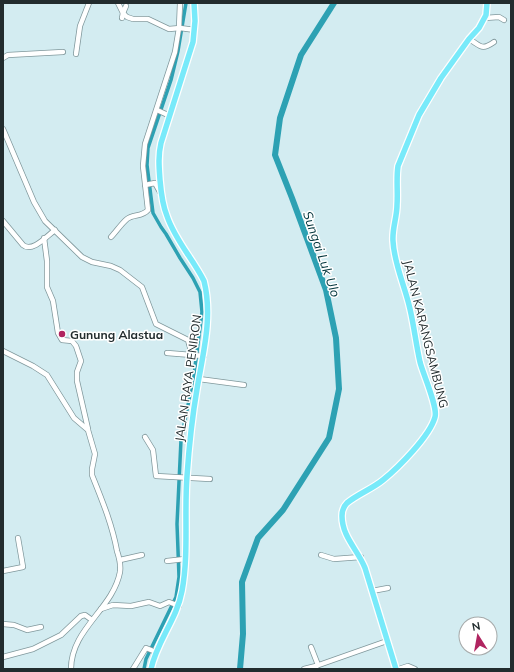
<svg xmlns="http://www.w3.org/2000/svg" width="514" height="672" font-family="Mulish,sans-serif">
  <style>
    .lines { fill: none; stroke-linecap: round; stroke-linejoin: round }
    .canal { stroke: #2da1b3; stroke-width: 3.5 }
    .river { stroke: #2da1b3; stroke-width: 6 }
    .minor-casing { stroke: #80989c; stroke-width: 6 }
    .major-casing { stroke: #fff; stroke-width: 8 }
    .minor { stroke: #fff; stroke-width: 4.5 }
    .major { stroke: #78eafa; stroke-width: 5.5 }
    .poi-dot { fill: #b02460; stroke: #fff; stroke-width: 1.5 }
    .labels { text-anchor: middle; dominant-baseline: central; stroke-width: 3; stroke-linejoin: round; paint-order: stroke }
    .poi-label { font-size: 12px; font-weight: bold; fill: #222c2e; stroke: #fff; text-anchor: start }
    .street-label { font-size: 12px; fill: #222c2e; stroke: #fff }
    .water-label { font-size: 13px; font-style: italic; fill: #00353c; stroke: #fff }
  </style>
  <rect width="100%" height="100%" fill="#d3ecf1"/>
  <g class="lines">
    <path class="canal" d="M144,669L146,659L176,597L179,577L177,524L181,440L194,375L202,312L200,292L193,278L180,258L166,234L161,227L153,213L147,165L148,148L171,80L178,51L186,3"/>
    <path class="river" d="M240,669L243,634L242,582L258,538L283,510L329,438L339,389L336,338L326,290L292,198L275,155L280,118L301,55L334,3"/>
    <defs>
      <g id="minor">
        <path d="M118,3L123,13L126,6"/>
        <path d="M122,18L123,13L127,17L133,19H148L169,29L180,28L195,30"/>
        <path d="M485,18L499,17L504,20"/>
        <path d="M469,39C481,46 481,51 494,42"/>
        <path d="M76,54L80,26L89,3"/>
        <path d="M3,58L8,55L63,52"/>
        <path d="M157,110L170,116"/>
        <path d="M3,129L34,202L45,221L82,257L92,262L111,266L120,270L142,287L156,324L188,340L192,355"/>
        <path d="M145,185L155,183L160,192"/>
        <path d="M3,221L23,245C32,253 47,236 55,230"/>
        <path d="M111,237C116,232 121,224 127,219C133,214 142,217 148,210L143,166L145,144L175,52L179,28L180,3"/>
        <path d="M44,238L47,261V287L53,301L58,333L62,340L72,341L76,346L81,361L77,372V381L88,429"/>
        <path d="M3,351L33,366L47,375L74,418L88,430L95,454L92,469V475C102,500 112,524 117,551C119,557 121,565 120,572C113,609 71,629 71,669"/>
        <path d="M167,353L204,356"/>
        <path d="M199,379L244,385"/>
        <path d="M145,437L153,450L156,476L210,479"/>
        <path d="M321,555L334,559L361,557"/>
        <path d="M120,560L142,555"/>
        <path d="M167,561L185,559"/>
        <path d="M3,571L23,567L18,538"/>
        <path d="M372,591L388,588"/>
        <path d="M101,609L113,605L131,606L149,602L160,606L169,602L179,606"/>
        <path d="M3,624L14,625L27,630L41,627"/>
        <path d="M311,647L318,665"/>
        <path d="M3,657L33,649L61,635L81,616L85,615L92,620"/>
        <path d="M133,669L146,648L156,652"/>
        <path d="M304,669L316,666"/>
        <path d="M316,669V666L387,641"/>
        <path d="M399,669L408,666L415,669"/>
      </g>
      <g id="major">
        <path d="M151,669C157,641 177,619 182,591C189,553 184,514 187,476C189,447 192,418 197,389C203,353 213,317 204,281C193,259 175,240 167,216C162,204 161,192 160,180C159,167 158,156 161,143L193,42L195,21L194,3"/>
        <path d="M396,669L365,568C358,550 342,537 342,516C342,511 343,507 347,503C358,494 372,489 383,480C398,468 430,436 435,417C438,407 423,374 420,362C416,344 414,326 410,309C405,286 394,264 393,241C392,229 397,217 397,205C398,192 396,179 398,166L419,115L441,78L469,39L479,28L486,15L487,3"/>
      </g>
    </defs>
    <use href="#minor" class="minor-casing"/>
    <use href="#major" class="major-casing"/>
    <use href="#minor" class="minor"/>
    <use href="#major" class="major"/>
  </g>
  <circle class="poi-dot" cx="62" cy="334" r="4"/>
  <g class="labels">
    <g class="poi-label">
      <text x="70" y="334">Gunung Alastua</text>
    </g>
    <g class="street-label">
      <text transform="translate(426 334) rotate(76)">JALAN KARANGSAMBUNG</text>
      <text transform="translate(188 378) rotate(-82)">JALAN RAYA PENIRON</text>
    </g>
    <g class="water-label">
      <text transform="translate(322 254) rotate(71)">Sungai Luk Ulo</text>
    </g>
  </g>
  <rect width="514" height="672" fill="none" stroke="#222c2e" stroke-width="8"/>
  <g transform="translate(478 636) rotate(349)"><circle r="19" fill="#ffffff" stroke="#a7abab"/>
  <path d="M0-3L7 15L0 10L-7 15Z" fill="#b02460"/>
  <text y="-6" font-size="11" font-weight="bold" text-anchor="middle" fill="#222c2e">N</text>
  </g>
</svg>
